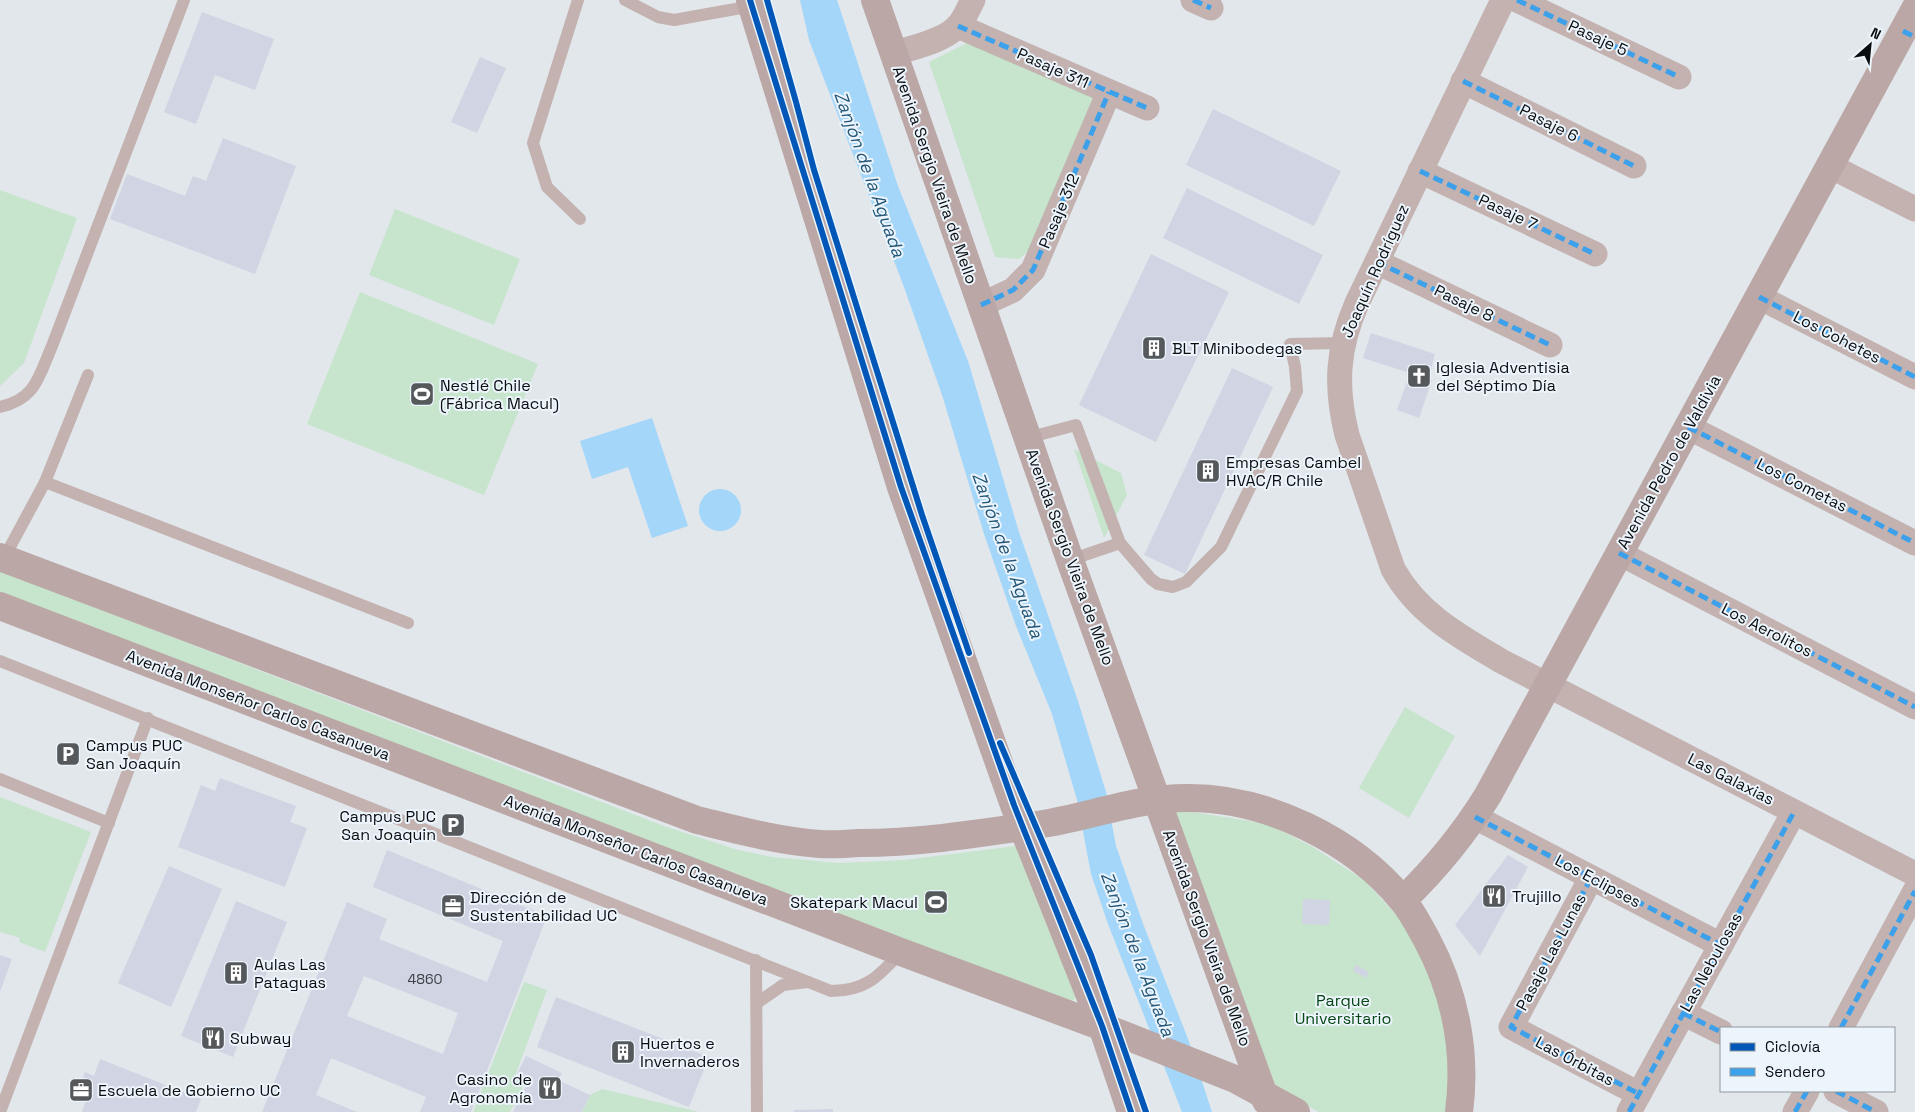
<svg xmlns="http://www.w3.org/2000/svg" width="1915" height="1112" font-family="'Space Grotesk',sans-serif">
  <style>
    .green { fill: #c7e4cc }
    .water { fill: #a3d6f9 }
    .building { fill: #d0d4e3; fill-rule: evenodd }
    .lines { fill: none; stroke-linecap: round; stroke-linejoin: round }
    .lane { stroke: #c3b2b0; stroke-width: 12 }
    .street { stroke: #c3b2b0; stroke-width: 25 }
    .secondary { stroke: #bba7a5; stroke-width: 28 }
    .quiet { stroke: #3ca1ea; stroke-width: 5; stroke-dasharray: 10 5; stroke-linecap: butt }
    .cycleway-casing { stroke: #ecf4fc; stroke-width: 9 }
    .cycleway { stroke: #0057b8; stroke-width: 6 }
    .labels { text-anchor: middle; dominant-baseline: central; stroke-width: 4; stroke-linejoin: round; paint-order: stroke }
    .number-label { font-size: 14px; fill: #3c4045 }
    .street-label { font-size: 16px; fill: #0a0d0f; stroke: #ecf4fc }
    .poi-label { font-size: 16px; fill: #0a0d0f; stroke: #ecf4fc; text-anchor: start }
    .park-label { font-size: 16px; fill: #044512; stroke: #ecf4fc }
    .water-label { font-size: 18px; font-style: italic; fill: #245778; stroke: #ecf4fc }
  </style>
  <rect width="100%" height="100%" fill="#e2e7ec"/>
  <g class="green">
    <path d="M969,42L1099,99L1036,245L1019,259L995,257L929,62Z"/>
    <path d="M0,190L77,218L24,363L0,386Z"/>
    <path d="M395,209L520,259L494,325L369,275Z"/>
    <path d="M360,292L538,364L484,495L307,424Z"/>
    <path d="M1074,449L1121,473L1127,495L1104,538Z"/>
    <path d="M0,571L664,826L738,850L772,857L839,863L904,860L1016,846L1076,998L1064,1006L0,597Z"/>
    <path d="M1405,707L1455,736L1409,818L1359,788Z"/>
    <path d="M0,797L91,832L45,952L19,942L20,938L0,932Z"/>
    <path d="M1168,808L1268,824L1311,846L1364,880L1401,920L1422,954L1438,994L1447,1035L1449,1083L1446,1112H1319L1273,1087Z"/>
    <path d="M524,982L547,990L515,1076L526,1081L510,1112H473Z"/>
    <path d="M602,1089L699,1112H582L590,1095Z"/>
  </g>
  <g class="water">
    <path d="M800,0H837L898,186L968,361L1019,532L1078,701L1106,792L1116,846L1142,921L1188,1039L1212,1112H1182L1108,924L1091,874L1077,800L1052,714L1016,626L984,534L943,398L904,287L809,40Z"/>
    <path d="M652,418L688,526L652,538L628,467L592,479L580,441Z"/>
    <circle cx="720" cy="510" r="21"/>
  </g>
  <g class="building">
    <path d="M202,12L274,39L255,90L215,75L196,124L164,112Z"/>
    <path d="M480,57L506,68L477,133L451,122Z"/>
    <path d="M1213,109L1341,171L1314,226L1186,165Z"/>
    <path d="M223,138L296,166L255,274L110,219L127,174L185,196L193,176L206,181Z"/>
    <path d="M1187,188L1323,255L1299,304L1163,238Z"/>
    <path d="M1151,254L1229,292L1156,442L1079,405Z"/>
    <path d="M1371,333L1435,354L1428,379L1432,380L1419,418L1397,410L1410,373L1363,358Z"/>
    <path d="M1232,368L1273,387L1185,574L1144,555Z"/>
    <path d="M220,778L296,806L290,822L307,828L285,887L178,847L201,785L215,791Z"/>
    <path d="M387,850L547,916L471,1112H420L426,1097L331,1058L316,1095L357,1112H262L347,902L387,919L379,939L487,982L503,941L373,887ZM364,976L458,1013L443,1054L347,1016Z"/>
    <path d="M1508,855L1528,867L1480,956L1455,925Z"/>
    <path d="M169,866L222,889L171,1007L118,983Z"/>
    <path d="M1303,899L1330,900L1329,925L1302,924Z"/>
    <path d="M236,901L287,922L233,1057L181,1036Z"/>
    <path d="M0,955L12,959L0,992Z"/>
    <path d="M1356,965L1369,972L1366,978L1353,971Z"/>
    <path d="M556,997L709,1057L689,1107L537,1047Z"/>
    <path d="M526,1056L562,1073L558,1080L590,1095L582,1112H513L529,1080L517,1074Z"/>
    <path d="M100,1059L201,1099L196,1112H82L86,1100L76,1096L85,1072L94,1076Z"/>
    <path d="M833,1109V1112H794V1110Z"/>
  </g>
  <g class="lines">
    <g class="lane">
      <path d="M578,0L533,143L547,187L580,219"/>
      <path d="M625,0L658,17L674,20L752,6"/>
      <path d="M0,407C36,399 39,376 52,346L184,0"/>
      <path d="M1027,438L1076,425L1120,543L1151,579L1158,584L1173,587L1186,582L1221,547L1297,391L1295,367L1290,344L1343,343"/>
      <path d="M45,482L408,623"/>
      <path d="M3,560L45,482L88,375"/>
      <path d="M1070,560L1120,543"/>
      <path d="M0,661L831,991C866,991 879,976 901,952"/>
      <path d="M0,779L109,823"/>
      <path d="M756,960L757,1112"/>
      <path d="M757,1003L783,985L808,982"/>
      <path d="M0,1112L148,718"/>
    </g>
    <g class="street">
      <path d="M1193,0L1211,8"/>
      <path d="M1503,0L1357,303C1337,349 1335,386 1347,435L1393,569C1418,614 1459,636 1501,661L1915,874"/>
      <path d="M1517,0L1679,77"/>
      <path d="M958,26L1147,108"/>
      <path d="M893,54C913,47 941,42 957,27C964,20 968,9 973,0"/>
      <path d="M1463,81L1634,166"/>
      <path d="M1830,166L1915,209"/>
      <path d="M1420,171L1595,254"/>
      <path d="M1377,262L1550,345"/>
      <path d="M1759,297L1915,377"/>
      <path d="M981,305L1013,290L1033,270L1109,92"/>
      <path d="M1688,427L1915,543"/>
      <path d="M1619,553L1915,707"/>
      <path d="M1475,817L1721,945"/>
      <path d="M1591,878L1511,1027L1639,1094"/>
      <path d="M1683,1013L1721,1032"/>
      <path d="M1841,1028L1915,891"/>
      <path d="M1836,1091L1876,1112"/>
      <path d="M1629,1112L1794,812"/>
      <path d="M1795,1112L1807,1091"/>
    </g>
    <g class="secondary">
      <path d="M750,0L901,487L1014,805L1102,1026L1131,1112"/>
      <path d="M875,0L1070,560L1266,1101"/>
      <path d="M0,557L697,820C738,830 778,841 820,844C833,845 847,844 859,843C921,843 982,833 1043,824C1091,816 1137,798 1186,798C1265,797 1354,840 1403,901C1413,913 1419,926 1426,938C1455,992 1467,1052 1459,1112"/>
      <path d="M0,606L901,952L1124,1035L1235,1079L1296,1112"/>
      <path d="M1403,900C1436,868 1464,834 1488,795L1915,9"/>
    </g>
    <g class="quiet">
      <path d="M1193,0L1211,8"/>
      <path d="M1517,0L1679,77"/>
      <path d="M958,26L1147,108"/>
      <path d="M1903,31L1915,37"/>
      <path d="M1463,81L1634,166"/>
      <path d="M1420,171L1595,254"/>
      <path d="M1377,262L1550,345"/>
      <path d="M1759,297L1915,377"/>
      <path d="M981,305L1013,290L1033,270L1109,92"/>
      <path d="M1688,427L1915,543"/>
      <path d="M1619,553L1915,707"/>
      <path d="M1475,817L1721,945"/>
      <path d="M1591,878L1511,1027L1639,1094"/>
      <path d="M1683,1013L1721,1032"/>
      <path d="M1841,1028L1915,891"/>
      <path d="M1836,1091L1876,1112"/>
      <path d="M1629,1112L1794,812"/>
      <path d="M1795,1112L1807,1091"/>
    </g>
    <defs>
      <g id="cycleway">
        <path d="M750,0L901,487L1014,805L1102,1026L1131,1112"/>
        <path d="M767,0L796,102L814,170L922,515L969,653"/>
        <path d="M1000,743L1091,955L1146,1112"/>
      </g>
    </defs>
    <use href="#cycleway" class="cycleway-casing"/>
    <use href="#cycleway" class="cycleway"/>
  </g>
  <defs>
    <symbol id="building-square" viewBox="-11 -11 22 22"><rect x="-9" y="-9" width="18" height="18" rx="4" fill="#56595c" stroke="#ecf4fc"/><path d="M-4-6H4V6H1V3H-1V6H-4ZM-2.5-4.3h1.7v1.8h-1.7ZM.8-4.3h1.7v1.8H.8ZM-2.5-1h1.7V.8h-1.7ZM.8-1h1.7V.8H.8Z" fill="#fff"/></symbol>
    <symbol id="church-square" viewBox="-11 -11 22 22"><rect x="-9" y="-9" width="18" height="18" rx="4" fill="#56595c" stroke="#ecf4fc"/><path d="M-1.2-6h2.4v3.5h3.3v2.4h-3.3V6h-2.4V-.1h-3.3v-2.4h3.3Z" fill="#fff"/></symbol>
    <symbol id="stadium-square" viewBox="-11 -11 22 22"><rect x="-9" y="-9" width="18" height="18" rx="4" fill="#56595c" stroke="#ecf4fc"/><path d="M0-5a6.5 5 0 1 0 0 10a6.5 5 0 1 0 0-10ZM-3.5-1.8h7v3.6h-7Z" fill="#fff"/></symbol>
    <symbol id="parking-square" viewBox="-11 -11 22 22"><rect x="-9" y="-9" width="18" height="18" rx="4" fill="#56595c" stroke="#ecf4fc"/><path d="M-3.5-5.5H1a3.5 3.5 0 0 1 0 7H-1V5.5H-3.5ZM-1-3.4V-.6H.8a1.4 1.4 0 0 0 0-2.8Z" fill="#fff"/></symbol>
    <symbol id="restaurant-square" viewBox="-11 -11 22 22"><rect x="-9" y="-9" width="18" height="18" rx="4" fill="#56595c" stroke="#ecf4fc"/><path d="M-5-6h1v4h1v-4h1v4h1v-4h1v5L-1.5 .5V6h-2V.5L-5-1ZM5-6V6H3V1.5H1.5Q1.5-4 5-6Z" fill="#fff"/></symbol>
    <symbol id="office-square" viewBox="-11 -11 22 22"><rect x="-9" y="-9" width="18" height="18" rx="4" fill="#56595c" stroke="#ecf4fc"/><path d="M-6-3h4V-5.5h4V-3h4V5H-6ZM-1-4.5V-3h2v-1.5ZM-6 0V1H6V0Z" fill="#fff"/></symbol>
  </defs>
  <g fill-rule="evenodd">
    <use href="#building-square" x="1140" y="334" width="28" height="28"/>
    <use href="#church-square" x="1405" y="362" width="28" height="28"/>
    <use href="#stadium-square" x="408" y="380" width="28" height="28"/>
    <use href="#building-square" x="1194" y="457" width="28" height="28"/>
    <use href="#parking-square" x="54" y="740" width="28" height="28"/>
    <use href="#parking-square" x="439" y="811" width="28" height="28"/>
    <use href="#restaurant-square" x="1480" y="882" width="28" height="28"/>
    <use href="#stadium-square" x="922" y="888" width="28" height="28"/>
    <use href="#office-square" x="439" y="892" width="28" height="28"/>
    <use href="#building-square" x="222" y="959" width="28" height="28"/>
    <use href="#restaurant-square" x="199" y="1024" width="28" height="28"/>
    <use href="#building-square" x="609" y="1038" width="28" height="28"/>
    <use href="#restaurant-square" x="536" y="1074" width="28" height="28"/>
    <use href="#office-square" x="67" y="1076" width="28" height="28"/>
  </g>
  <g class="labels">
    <g class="number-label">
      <text x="425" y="979">4860</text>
    </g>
    <g class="street-label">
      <text transform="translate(1598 38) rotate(25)">Pasaje 5</text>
      <text transform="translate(1053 68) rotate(24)">Pasaje 311</text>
      <text transform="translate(1549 123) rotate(27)">Pasaje 6</text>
      <text transform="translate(935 175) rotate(71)">Avenida Sergio Vieira de Mello</text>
      <text transform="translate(1059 211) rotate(-67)">Pasaje 312</text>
      <text transform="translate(1508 212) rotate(25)">Pasaje 7</text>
      <text transform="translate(1375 271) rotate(-66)">Joaquín Rodríguez</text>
      <text transform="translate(1464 303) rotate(26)">Pasaje 8</text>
      <text transform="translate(1837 337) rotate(27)">Los Cohetes</text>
      <text transform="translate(1669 462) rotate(-61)">Avenida Pedro de Valdivia</text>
      <text transform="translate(1802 485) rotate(27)">Los Cometas</text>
      <text transform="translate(1070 557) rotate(70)">Avenida Sergio Vieira de Mello</text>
      <text transform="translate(1767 630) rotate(27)">Los Aerolitos</text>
      <text transform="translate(258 705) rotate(21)">Avenida Monseñor Carlos Casanueva</text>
      <text transform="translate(1731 779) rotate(27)">Las Galaxias</text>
      <text transform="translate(636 850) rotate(21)">Avenida Monseñor Carlos Casanueva</text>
      <text transform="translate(1598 881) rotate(28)">Los Eclipses</text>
      <text transform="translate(1207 938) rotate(70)">Avenida Sergio Vieira de Mello</text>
      <text transform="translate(1551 952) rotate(-62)">Pasaje Las Lunas</text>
      <text transform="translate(1711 962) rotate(-61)">Las Nebulosas</text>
      <text transform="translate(1575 1061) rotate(28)">Las Órbitas</text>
    </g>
    <g class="poi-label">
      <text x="1172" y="348">BLT Minibodegas</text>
      <text x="1436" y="367">Iglesia Adventisia<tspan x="1436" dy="18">del Séptimo Día</tspan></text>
      <text x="440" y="385">Nestlé Chile<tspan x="440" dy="18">(Fábrica Macul)</tspan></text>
      <text x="1226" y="462">Empresas Cambel<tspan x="1226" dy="18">HVAC/R Chile</tspan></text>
      <text x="86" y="745">Campus PUC<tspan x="86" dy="18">San Joaquín</tspan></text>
      <text x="436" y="816" text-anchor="end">Campus PUC<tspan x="436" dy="18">San Joaquin</tspan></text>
      <text x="1512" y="896">Trujillo</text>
      <text x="470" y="897">Dirección de<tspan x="470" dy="18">Sustentabilidad UC</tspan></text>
      <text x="918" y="902" text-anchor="end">Skatepark Macul</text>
      <text x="254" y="964">Aulas Las<tspan x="254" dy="18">Pataguas</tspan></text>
      <text x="230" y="1038">Subway</text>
      <text x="640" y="1043">Huertos e<tspan x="640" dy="18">Invernaderos</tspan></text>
      <text x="532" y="1079" text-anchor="end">Casino de<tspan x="532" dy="18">Agronomía</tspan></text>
      <text x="98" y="1090">Escuela de Gobierno UC</text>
    </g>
    <g class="park-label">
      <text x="1343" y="1000">Parque<tspan x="1343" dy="18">Universitario</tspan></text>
    </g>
    <g class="water-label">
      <text transform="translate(870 174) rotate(70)">Zanjón de la Aguada</text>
      <text transform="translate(1008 555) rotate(70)">Zanjón de la Aguada</text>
      <text transform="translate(1138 954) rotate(69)">Zanjón de la Aguada</text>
    </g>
  </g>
  <rect x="1720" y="1027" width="175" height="65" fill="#ecf4fc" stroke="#92989d"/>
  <rect x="1730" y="1043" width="25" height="8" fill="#0057b8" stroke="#92989d"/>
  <text x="1765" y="1052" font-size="15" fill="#0a0d0f">Ciclovía</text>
  <rect x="1730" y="1068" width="25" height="8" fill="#3ca1ea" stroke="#92989d"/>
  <text x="1765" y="1077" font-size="15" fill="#0a0d0f">Sendero</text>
  <g transform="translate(1870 45) rotate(27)" stroke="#ecf4fc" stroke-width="4" paint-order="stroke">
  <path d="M0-4L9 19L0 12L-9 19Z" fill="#0a0d0f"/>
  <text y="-8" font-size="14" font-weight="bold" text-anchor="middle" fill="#0a0d0f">N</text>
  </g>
</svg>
